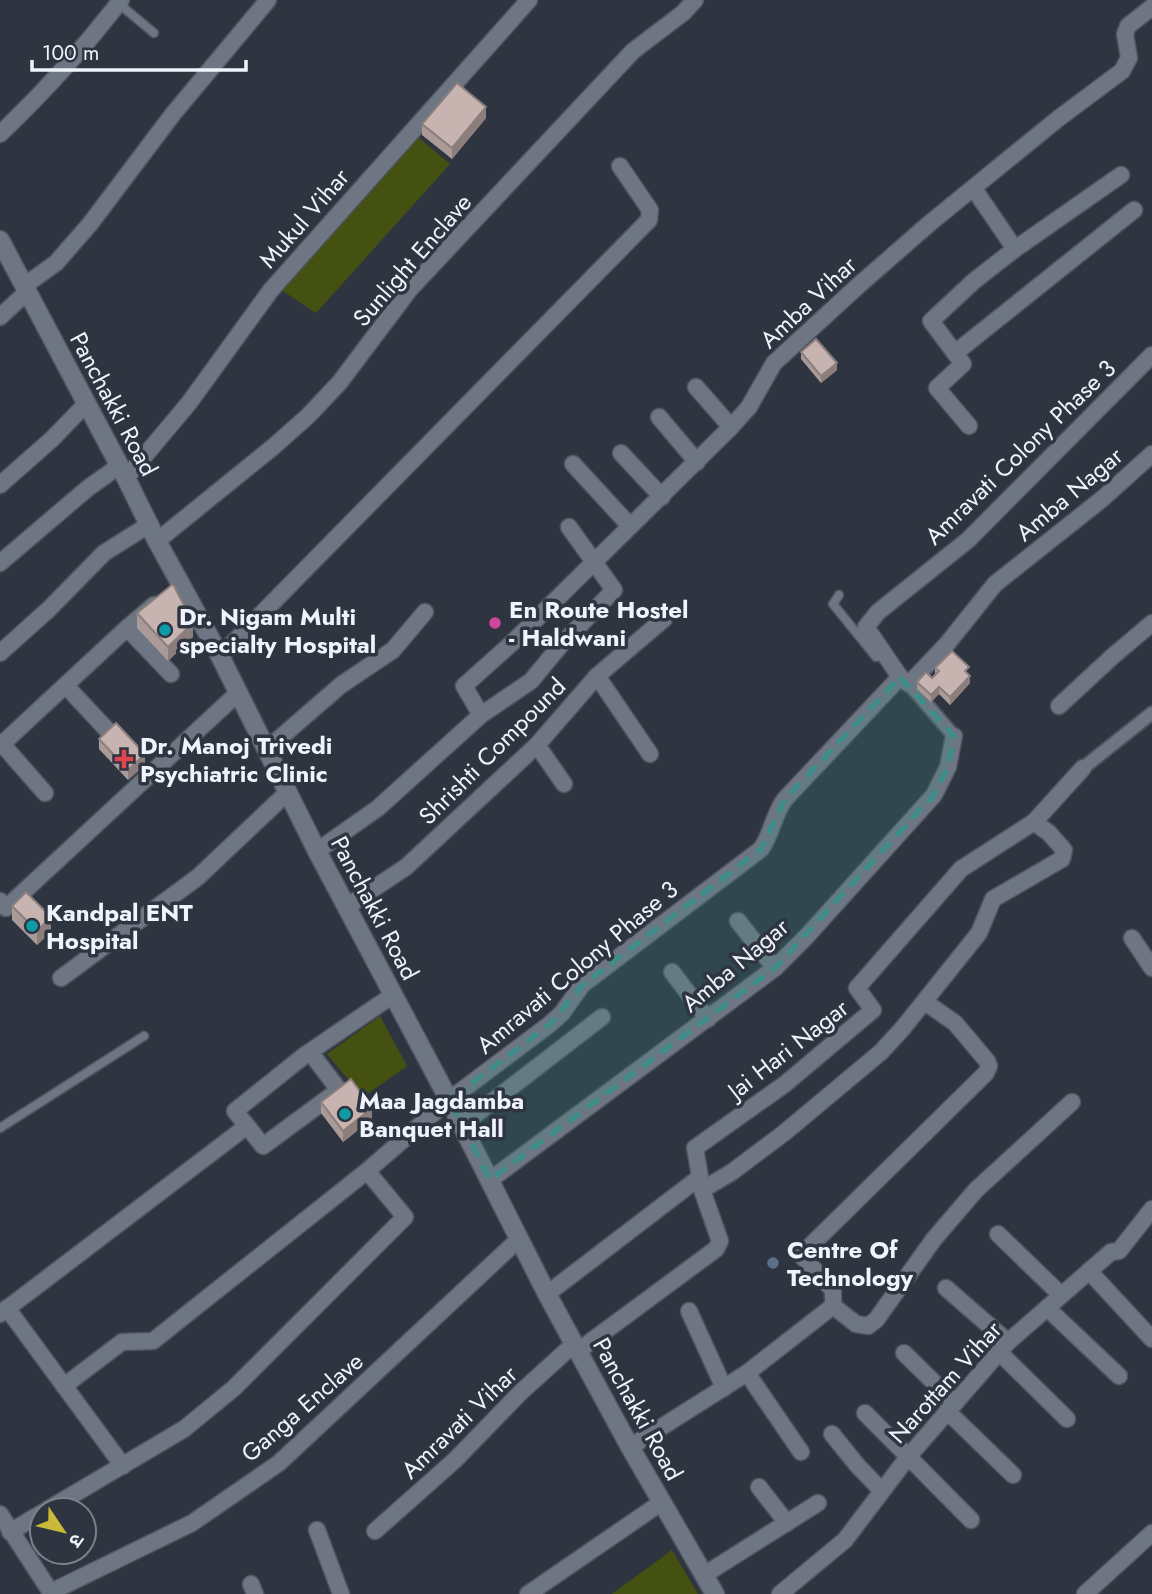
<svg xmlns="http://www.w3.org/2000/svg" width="1152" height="1594" font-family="Jost,'Noto Sans Devanagari',sans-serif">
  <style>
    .green { fill: #455111 }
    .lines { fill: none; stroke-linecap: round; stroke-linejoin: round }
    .service-casing { stroke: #4e545e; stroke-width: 11 }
    .pedestrian-casing { stroke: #4e545e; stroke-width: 16 }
    .minor-casing { stroke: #4e545e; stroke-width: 19 }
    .secondary-casing { stroke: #4e545e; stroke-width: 21 }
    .service { stroke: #6f7683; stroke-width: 8 }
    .pedestrian { stroke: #6f7683; stroke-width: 12 }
    .minor { stroke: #6f7683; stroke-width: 16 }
    .secondary { stroke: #6f7683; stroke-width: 18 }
    .wall { fill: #ab9b98 }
    .shaded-wall { fill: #8b7e7c }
    .building { fill: #c7b4b1; stroke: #8b7e7c; stroke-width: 2 }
    .marked { fill: #3c8f8a; fill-opacity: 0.2; stroke: #3c8f8a; stroke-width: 5; stroke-dasharray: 14 9; stroke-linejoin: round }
    .hotel-dot { fill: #d1479c; stroke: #2e3540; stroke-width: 2.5 }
    .culture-dot { fill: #0f9aa8; stroke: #2e3540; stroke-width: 2.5 }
    .health-dot { fill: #e0444e; stroke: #2e3540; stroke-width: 2.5 }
    .service-dot { fill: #5c6f8a; stroke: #2e3540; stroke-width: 2.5 }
    .labels { text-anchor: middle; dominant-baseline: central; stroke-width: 7; stroke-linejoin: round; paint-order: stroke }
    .street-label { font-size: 24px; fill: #eff3fb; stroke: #2e3540 }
    .poi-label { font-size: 24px; font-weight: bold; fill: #eff3fb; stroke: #2e3540; text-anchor: start }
  </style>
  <rect width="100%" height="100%" fill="#2e3540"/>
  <g class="green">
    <path d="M418,137L450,164L316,313L280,289Z"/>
    <path d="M380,1016L407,1066L363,1097L327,1054Z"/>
    <path d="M672,1550L698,1594H612Z"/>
  </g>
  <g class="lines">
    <defs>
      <g id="service">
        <path d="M118,3L154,33"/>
        <path d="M839,595L833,604L876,657L885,655"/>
        <path d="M0,1128L144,1036"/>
      </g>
      <g id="pedestrian">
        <path d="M909,684L954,736"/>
        <path d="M1083,768L1152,713"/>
      </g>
      <g id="minor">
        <path d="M0,134C43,93 84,48 121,0"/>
        <path d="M974,189L1015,249"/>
        <path d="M24,286L56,263L90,224L173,114L268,0"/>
        <path d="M0,317L27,292"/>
        <path d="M955,353L1134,210"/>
        <path d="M696,387L731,427"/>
        <path d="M659,417L697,462"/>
        <path d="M969,426L937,388L963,364L931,321L974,281L1015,249L1121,175"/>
        <path d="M621,453L662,497"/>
        <path d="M573,464L630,526"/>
        <path d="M126,478L189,403L271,290L529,0"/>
        <path d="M0,485L52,439L86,404"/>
        <path d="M157,541L273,447L308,416L340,382L410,289L633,51L683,13L695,0"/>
        <path d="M0,563L88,488L119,466"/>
        <path d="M127,628L171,674"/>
        <path d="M0,653L49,609L104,553L150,524"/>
        <path d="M220,656L649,220L650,210L620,166"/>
        <path d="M597,676L650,754"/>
        <path d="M900,677L909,684L947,644L995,584L1102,499L1152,454"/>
        <path d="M66,686L109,732"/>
        <path d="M1059,706L1113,656L1152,623"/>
        <path d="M481,715L464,686L513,642L731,427L749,407L774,363L859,285L930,223L1059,118L1122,71L1129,58L1125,34L1128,26L1152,7"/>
        <path d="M2,744L45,793"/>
        <path d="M537,745L564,784"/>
        <path d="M0,746L127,628L154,605"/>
        <path d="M266,750L341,685L393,650L425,612"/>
        <path d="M317,851L378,808L481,715L531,681L560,646L614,590L569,527"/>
        <path d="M0,901L6,908L238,693"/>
        <path d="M346,907L406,867L537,745L597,676L664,619"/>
        <path d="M738,921L775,968"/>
        <path d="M1132,938L1152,968"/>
        <path d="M672,972L708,1019"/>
        <path d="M61,978L198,877L288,792"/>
        <path d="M462,1125L602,1017"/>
        <path d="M247,1126L263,1146L339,1090L310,1052"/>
        <path d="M490,1180L775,968L807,936L934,795L948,767L954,736"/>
        <path d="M998,1234L1061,1295"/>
        <path d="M1089,1271L1152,1339"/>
        <path d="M946,1288L1008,1342"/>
        <path d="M547,1294L700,1177L695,1148L785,1084L873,1010L857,988L961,869L1034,822L1083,768"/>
        <path d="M833,1306L856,1324L868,1326L876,1320L934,1239L976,1190L1072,1102"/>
        <path d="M7,1308L123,1466"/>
        <path d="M1047,1308L1119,1376"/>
        <path d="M689,1311L724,1388"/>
        <path d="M0,1314L247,1126L235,1111L305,1055L393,995"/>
        <path d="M578,1351L716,1249L720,1241L702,1190L732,1172L784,1133L881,1052L903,1028L979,933L993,899L1062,859L1064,850L1049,833L1034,822"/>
        <path d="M999,1352L1067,1419"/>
        <path d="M904,1353L955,1403"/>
        <path d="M747,1373L801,1452"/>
        <path d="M64,1386L122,1342L153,1341L367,1171L449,1100L550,1024L562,1013L582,985L761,849C772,834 773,815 785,799L900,677L866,627L878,612L968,540L1152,355"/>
        <path d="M947,1411L1013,1475"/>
        <path d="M865,1413L971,1520"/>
        <path d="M832,1434L857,1465L882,1491"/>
        <path d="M630,1447L747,1373L833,1306V1290L801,1255L986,1073L989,1066L987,1061L955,1023L925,1002"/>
        <path d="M759,1487L787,1523"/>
        <path d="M47,1510L184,1429L234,1388L405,1217L367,1171"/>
        <path d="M0,1514L52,1594"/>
        <path d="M317,1530L341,1594"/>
        <path d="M375,1531L455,1460L521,1392L574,1344"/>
        <path d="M10,1532L42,1513"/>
        <path d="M704,1575L818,1503"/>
        <path d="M251,1584L255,1594"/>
        <path d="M51,1592L192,1523L279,1463L519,1239"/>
        <path d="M528,1594L662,1502"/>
        <path d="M780,1594L845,1540L908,1457L1008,1342L1111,1252L1119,1251L1152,1209"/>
        <path d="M1085,1594L1152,1533"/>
      </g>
      <path id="secondary" d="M0,240L126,478L157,541L220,656L317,851L449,1100L547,1294L630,1447L715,1594"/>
    </defs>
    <use href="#service" class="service-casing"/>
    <use href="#pedestrian" class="pedestrian-casing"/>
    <use href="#minor" class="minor-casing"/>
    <use href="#secondary" class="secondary-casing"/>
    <use href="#service" class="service"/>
    <use href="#pedestrian" class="pedestrian"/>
    <use href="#minor" class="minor"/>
    <use href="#secondary" class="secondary"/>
  </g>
  <g class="wall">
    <path d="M486,118L452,159L422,135V124Z"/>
    <path d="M801,352L837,370L821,383L801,359Z"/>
    <path d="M137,613L193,637L168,661L137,628Z"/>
    <path d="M935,668L969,675L970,683L950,705L939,694L931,702L917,689V682L932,678L935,674Z"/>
    <path d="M99,739L145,765L128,780L99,749Z"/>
    <path d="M12,906L51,932L37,945L12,920Z"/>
    <path d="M321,1102L372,1119L343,1142L321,1113Z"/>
  </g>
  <g class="shaded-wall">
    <path d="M486,107V118L452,159V148Z"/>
    <path d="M837,363V370L821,383V376Z"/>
    <path d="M193,623V637L168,661V647Z"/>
    <path d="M970,676V683L950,705V697Z"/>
    <path d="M939,687V694L931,702V695Z"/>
    <path d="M145,754V765L128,780V770Z"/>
    <path d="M51,917V932L37,945V931Z"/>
    <path d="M372,1108V1119L343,1142V1131Z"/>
  </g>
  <g class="building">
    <path d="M457,83L486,107L452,148L422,124Z"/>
    <path d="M816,339L837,363L821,376L801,352Z"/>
    <path d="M173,584L193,623L168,647L137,613Z"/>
    <path d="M952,651L969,667L965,671L970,676L950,697L939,687L931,695L917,682L926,672L932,678L939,671L935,668Z"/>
    <path d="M116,723L145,754L128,770L99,739Z"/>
    <path d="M26,892L51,917L37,931L12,906Z"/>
    <path d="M351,1079L372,1108L343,1131L321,1102Z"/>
  </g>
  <path class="marked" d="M900,677L954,736L948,767L934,795L775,968L490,1180L449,1100L550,1024L582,985L761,849L785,799Z"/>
  <circle class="hotel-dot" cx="495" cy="623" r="7"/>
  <g class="culture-dot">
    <circle cx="165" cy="630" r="7"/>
    <circle cx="32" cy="926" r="7"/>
    <circle cx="345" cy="1114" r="7"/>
  </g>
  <path class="health-dot" d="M120.5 748.5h7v7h7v7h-7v7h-7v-7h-7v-7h7z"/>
  <circle class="service-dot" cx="773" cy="1263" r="7"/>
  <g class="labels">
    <g class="street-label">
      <text transform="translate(304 218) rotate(-49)">Mukul Vihar</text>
      <text transform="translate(412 260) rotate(-49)">Sunlight Enclave</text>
      <text transform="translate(808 302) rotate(-43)">Amba Vihar</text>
      <text transform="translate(114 404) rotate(62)">Panchakki Road</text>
      <text transform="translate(1020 452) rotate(-44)">Amravati Colony Phase 3</text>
      <text transform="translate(1069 494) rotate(-40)">Amba Nagar</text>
      <text transform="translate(492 751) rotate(-45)">Shrishti Compound</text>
      <text transform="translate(375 908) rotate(62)">Panchakki Road</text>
      <text transform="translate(735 965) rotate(-40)">Amba Nagar</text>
      <text transform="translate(577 967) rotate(-40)">Amravati Colony Phase 3</text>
      <text transform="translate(788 1049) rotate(-38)">Jai Hari Nagar</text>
      <text transform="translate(945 1382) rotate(-48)">Narottam Vihar</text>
      <text transform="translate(302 1407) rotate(-41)">Ganga Enclave</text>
      <text transform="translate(638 1409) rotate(61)">Panchakki Road</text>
      <text transform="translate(459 1422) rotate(-44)">Amravati Vihar</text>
    </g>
    <g class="poi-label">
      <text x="509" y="609">En Route Hostel<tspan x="509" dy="28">- Haldwani</tspan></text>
      <text x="179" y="616">Dr. Nigam Multi<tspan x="179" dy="28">specialty Hospital</tspan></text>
      <text x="140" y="745">Dr. Manoj Trivedi<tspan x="140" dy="28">Psychiatric Clinic</tspan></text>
      <text x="46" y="912">Kandpal ENT<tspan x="46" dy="28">Hospital</tspan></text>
      <text x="359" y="1100">Maa Jagdamba<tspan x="359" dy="28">Banquet Hall</tspan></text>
      <text x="787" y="1249">Centre Of<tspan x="787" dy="28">Technology</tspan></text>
    </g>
  </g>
  <g transform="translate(63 1531) rotate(125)"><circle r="33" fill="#2e3540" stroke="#7b818b" stroke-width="2"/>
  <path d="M0-5L12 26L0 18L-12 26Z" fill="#caba3a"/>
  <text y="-10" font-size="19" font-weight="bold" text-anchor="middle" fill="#eff3fb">उ</text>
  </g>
  <path d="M32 60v10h214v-10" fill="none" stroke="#eff3fb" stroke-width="3.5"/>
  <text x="42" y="60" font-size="21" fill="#eff3fb" stroke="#2e3540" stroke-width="5" paint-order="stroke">100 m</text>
</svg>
